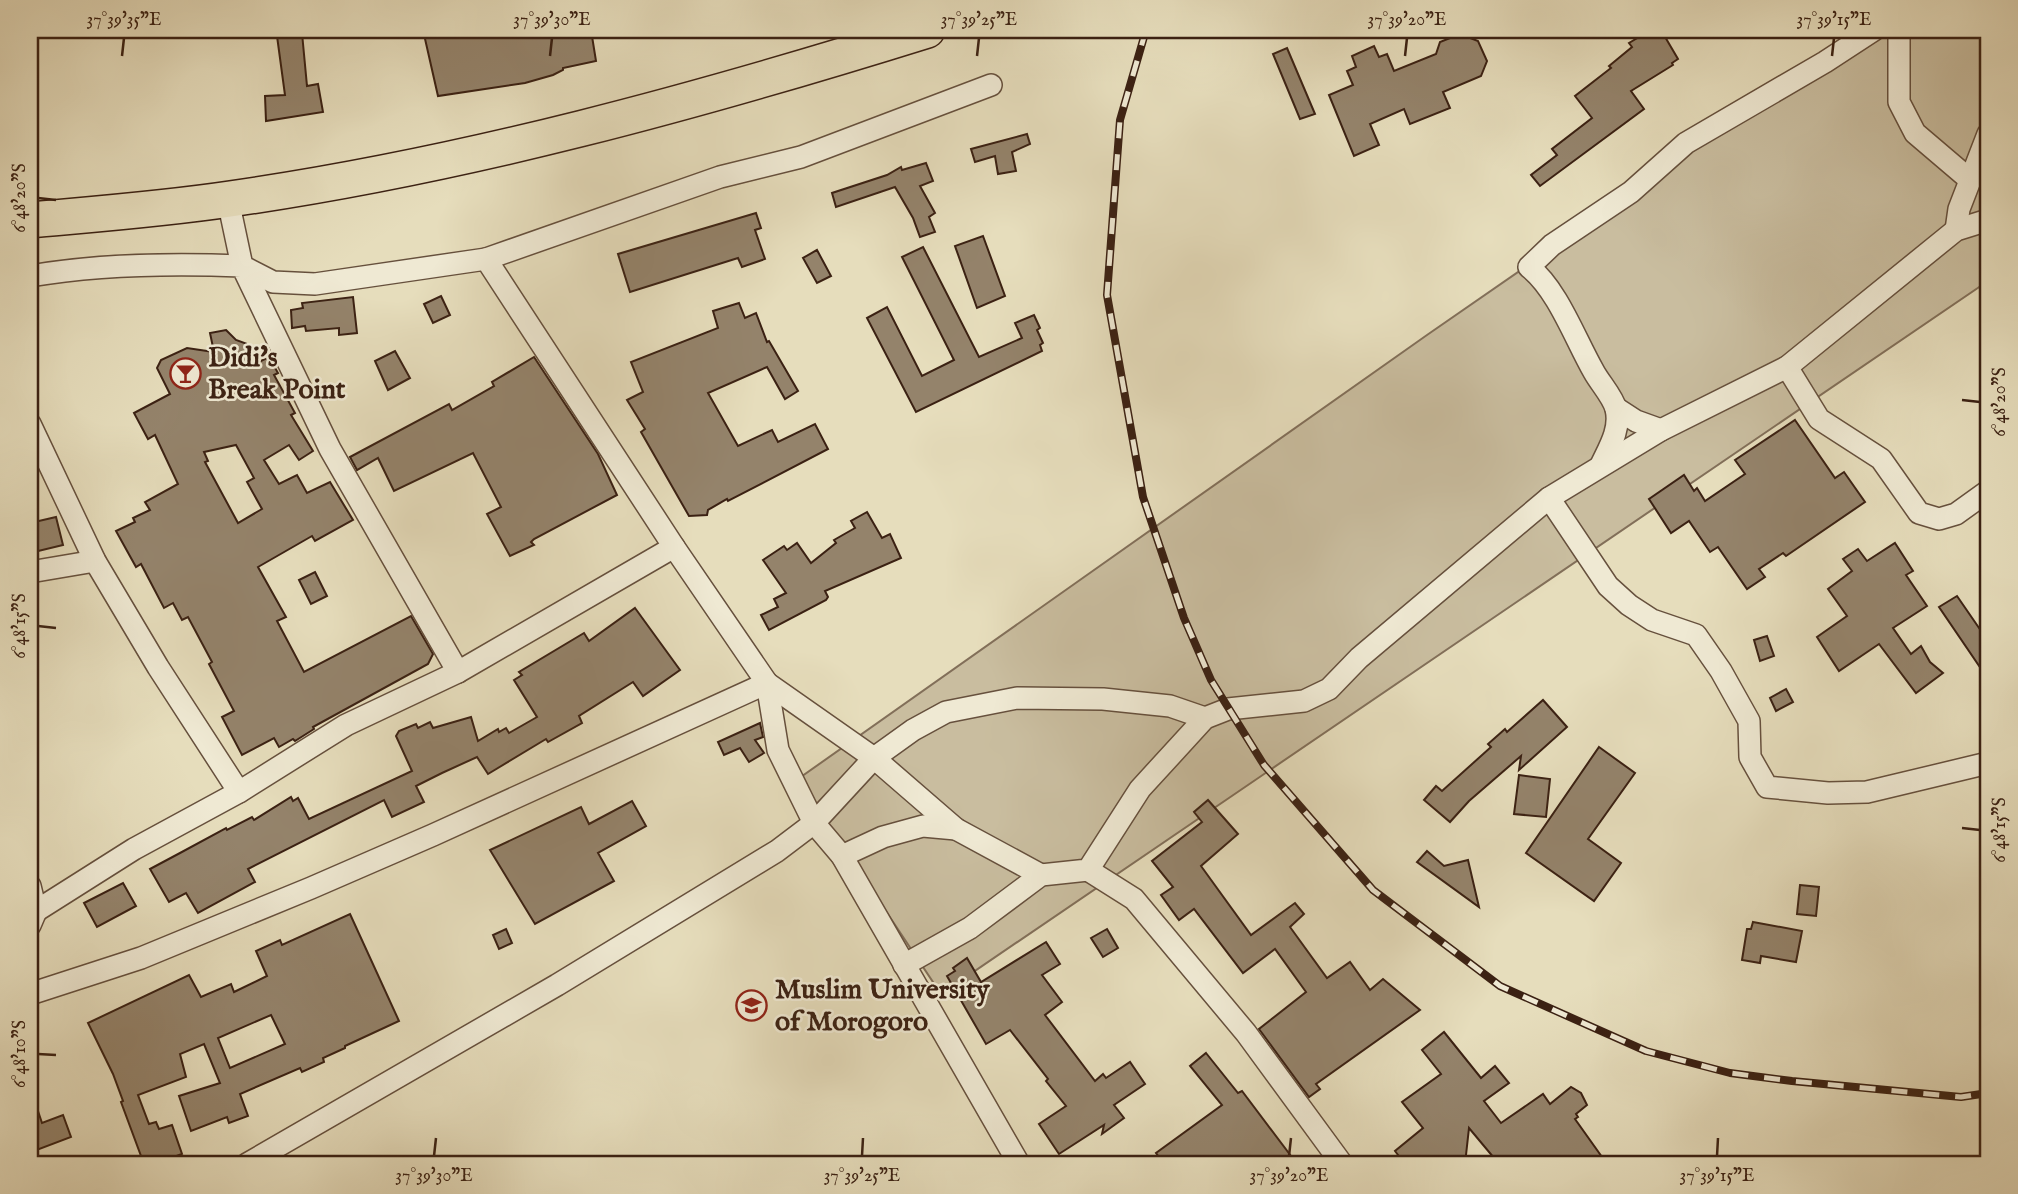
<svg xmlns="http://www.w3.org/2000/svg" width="2018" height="1194" font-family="'IM FELL English',serif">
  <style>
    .green { fill: #c9bd9f; stroke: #826f59; stroke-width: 2 }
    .building { fill: #94836b; stroke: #3b2113; stroke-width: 2; fill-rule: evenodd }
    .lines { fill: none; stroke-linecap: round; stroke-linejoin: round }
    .minor-casing { stroke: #66503d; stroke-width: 24 }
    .trunk-casing { stroke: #3b2113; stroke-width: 38 }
    .minor { stroke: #efe9d3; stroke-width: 21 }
    .trunk { stroke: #e6ddbc; stroke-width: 35 }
    .rail-casing { stroke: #3b2113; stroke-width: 8 }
    .rail { stroke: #efe9d3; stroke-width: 5; stroke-dasharray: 16; stroke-linecap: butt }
    .ticks { fill: none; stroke: #3b2113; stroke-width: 2.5 }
    .labels { text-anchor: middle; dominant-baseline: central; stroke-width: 5; stroke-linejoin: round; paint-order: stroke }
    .poi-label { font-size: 28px; font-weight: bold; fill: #3b2113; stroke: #efe9d3; text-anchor: start }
    .neatline { fill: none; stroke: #3b2113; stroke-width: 2.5 }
    .ticks-label { font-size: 18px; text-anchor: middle; fill: #3b2113 }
  </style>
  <rect width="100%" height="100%" fill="#e6ddbc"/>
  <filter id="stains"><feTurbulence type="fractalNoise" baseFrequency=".00286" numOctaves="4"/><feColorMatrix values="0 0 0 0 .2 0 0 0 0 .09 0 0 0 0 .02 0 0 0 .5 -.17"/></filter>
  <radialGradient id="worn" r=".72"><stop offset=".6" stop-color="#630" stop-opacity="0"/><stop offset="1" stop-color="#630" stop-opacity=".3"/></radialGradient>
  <path class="green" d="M1868,30H1988V281L941,994L798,779L1427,335Z"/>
  <g class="building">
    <path d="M423,30H591L596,61L563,68V70L553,75L525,83L438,96Z"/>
    <path d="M1651,30H1661L1678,59L1672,63L1673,65L1631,91L1644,109L1540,186L1531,175L1557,155L1552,149L1592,118L1575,96L1611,68L1609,66L1632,47L1629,43Z"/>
    <path d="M302,33L307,86L318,84L323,112L266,121L265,96L285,95L277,36Z"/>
    <path d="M1460,34L1478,41L1487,61L1481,76L1443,92L1450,108L1410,124L1404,109L1370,124L1379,145L1354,156L1329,95L1353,85L1347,71L1356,67L1352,56L1374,46L1379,57L1387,54L1394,71L1436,54L1440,42Z"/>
    <path d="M1287,48L1315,114L1300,119L1273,54Z"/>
    <path d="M1027,134L1030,144L1012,152L1016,171L998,174L995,156L975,162L971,149Z"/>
    <path d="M926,163L933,181L920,186L935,213L929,217L935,232L920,237L913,218L895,187L836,207L832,193L887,175L901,167L902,170Z"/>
    <path d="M756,213L761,228L755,230L765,259L742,267L738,258L630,292L618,254Z"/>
    <path d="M983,236L1005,296L977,308L955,246Z"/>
    <path d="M923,247L979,357L1022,338L1015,323L1034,315L1040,328L1037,330L1043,343L1040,345L1042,351L916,412L867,318L887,307L922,376L954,360L902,257Z"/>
    <path d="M817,250L831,276L817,283L803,258Z"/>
    <path d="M441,296L450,315L433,323L424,304Z"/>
    <path d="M353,297L357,333L339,335V328L306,331L305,326L292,328L291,310L303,308L302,303Z"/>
    <path d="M739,303L745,318L756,313L767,342L769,341L798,391L785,399L767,367L708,393L738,446L772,430L778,442L815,424L828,449L728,501L727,499L708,510L707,515L689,516L641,432L645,429L627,400L643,392L631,362L718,328L713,311Z"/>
    <path d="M226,330L236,340L250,345L259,362L269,357L278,373L274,375L295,413L291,415L313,451L299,460L289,445L264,460L279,484L297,475L307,493L330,482L353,520L315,541L312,536L258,567L286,617L277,621L304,672L411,616L433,654L428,664L313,727L314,729L295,741L293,739L279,747L274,738L242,755L222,717L234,711L209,664L212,662L188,617L182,620L173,603L164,608L141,564L136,567L116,531L135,522L133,518L150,510L145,502L178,484L155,435L148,439L134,413L170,394L157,368L161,360L187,348L214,352L210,333ZM236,445L254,478L247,482L262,509L238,523L205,462L208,461L204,452Z"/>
    <path d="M395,351L410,378L388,390L375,361Z"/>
    <path d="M534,357L598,454L617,495L534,539L531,542L534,545L510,556L487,514L501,507L473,453L394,491L378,458L357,470L350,457L449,404L452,410L494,386L492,382Z"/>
    <path d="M1795,420L1835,478L1844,472L1865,502L1786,556L1783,553L1759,569L1765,577L1747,589L1718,547L1710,552L1689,521L1671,533L1649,499L1684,475L1694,491L1697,488L1705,501L1745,474L1735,460Z"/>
    <path d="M867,512L882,538L890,534L901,558L825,591L828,597L826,600L769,630L761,615L778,607L774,599L786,593L763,560L784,546L787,550L797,543L811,563L836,543L834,540L855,528L851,521Z"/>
    <path d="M56,517L63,545L30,553V523Z"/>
    <path d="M1895,543L1913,571L1906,575L1927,606L1893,628L1911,654L1921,646L1930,662L1943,673L1916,693L1879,644L1839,671L1817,637L1847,616L1828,589L1852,571L1843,559L1858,549L1867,561Z"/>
    <path d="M315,572L327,596L311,604L299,580Z"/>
    <path d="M1957,596L1988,641V679L1939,607Z"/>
    <path d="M635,608L680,670L643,696L633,682L579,716L582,723L548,742L546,739L488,774L477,757L442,773L416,786L424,802L392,817L384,800L248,869L255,882L198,913L186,893L169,902L150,869L180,853L226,828L227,830L252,817L254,820L291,797L293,801L298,798L309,819L412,771L396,736L399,731L416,724L418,728L430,722L433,728L471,717L478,741L498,729L499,732L506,728L509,733L537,717L514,680L522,675L519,672L584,633L589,641Z"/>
    <path d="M1767,636L1774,656L1760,661L1754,640Z"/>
    <path d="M1786,689L1793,702L1776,711L1770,698Z"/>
    <path d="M1543,700L1567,727L1519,770L1521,756L1469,801L1450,822L1424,800L1436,786L1442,791L1491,747L1488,744L1505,729L1507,732Z"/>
    <path d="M760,723L763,737L755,740L764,753L749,762L740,748L724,755L718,742Z"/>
    <path d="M1599,747L1635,773L1588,839L1621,863L1594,901L1526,853Z"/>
    <path d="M1519,775L1550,779L1546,817L1514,814Z"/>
    <path d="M1208,800L1238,834L1201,866L1251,935L1295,903L1304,914L1290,927L1327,978L1350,962L1370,990L1383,979L1420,1010L1316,1084L1320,1089L1309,1097L1259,1029L1306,992L1275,949L1243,973L1194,909L1179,920L1161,895L1173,887L1152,861L1202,822L1194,812Z"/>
    <path d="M632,801L646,826L598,853L614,881L535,924L490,850L581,807L589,824Z"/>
    <path d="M1427,851L1444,866L1468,860L1479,907L1417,862Z"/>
    <path d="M123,883L136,906L97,927L84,903Z"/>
    <path d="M1800,885L1819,887L1816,916L1797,914Z"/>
    <path d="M350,914L399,1021L345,1046V1048L323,1058L324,1062L302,1072L300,1068L240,1094L248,1116L229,1123L227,1117L191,1131L179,1096L220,1083L204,1044L180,1054L186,1077L138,1095L149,1124L156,1122L159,1129L172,1125L182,1154L154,1164H144L121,1102L123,1101L113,1074L88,1023L189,975L201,997L231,984L234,992L267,976L256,951L280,940L282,945ZM271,1015L285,1044L230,1068L218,1038Z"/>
    <path d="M1753,922L1802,931L1796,962L1761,956L1760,963L1742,960L1747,929H1751Z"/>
    <path d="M506,929L512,943L499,949L493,935Z"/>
    <path d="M1107,929L1118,948L1103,957L1091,938Z"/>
    <path d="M1046,942L1060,964L1042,975L1062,1002L1045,1015L1095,1081L1103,1074L1106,1078L1130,1062L1145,1084L1114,1105L1124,1118L1102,1134L1104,1125L1059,1154L1039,1124L1066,1106L1046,1081L1048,1079L1010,1030L986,1044L947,976L955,971L953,968L967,958L981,982Z"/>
    <path d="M1444,1032L1481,1078L1495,1066L1509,1083L1484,1101L1501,1123L1543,1094L1550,1104L1571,1087L1581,1093L1587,1105L1576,1114L1578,1117L1575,1119L1602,1157L1592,1164H1499L1469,1128L1465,1164H1405L1395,1151L1423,1128L1402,1102L1441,1074L1422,1050Z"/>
    <path d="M1206,1053L1238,1093L1242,1091L1297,1164H1164L1156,1153L1222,1105L1190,1066Z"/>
    <path d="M33,1096L42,1123L63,1115L71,1137L34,1151L30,1140V1097Z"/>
  </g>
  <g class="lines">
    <defs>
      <g id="minor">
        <path d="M1899,30V102L1915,133L1969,179"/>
        <path d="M228,200L242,266L273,282L315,284L486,259L674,547L767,683L778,750L814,823L842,856L1019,1164"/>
        <path d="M1956,230L1959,209L1988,134"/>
        <path d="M486,259L720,177L801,157L991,85"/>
        <path d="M30,276C100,264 171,263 242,266L330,449L458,672"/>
        <path d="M1787,367L1819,419L1881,459L1919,513L1939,519L1956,514L1988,491"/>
        <path d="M1616,408L1636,421L1661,430"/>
        <path d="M30,424L95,561L158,667L239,792"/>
        <path d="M1601,465C1609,448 1621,429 1616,409C1613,397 1600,383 1594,372C1575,339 1558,290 1529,267L1552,245L1631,192L1686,143L1825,62L1874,30"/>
        <path d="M1549,498L1608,586L1629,605L1652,620L1696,635L1721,671L1749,721L1750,757L1767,787L1828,793L1867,792L1988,763"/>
        <path d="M30,572L95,561"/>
        <path d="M842,856L883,837L923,826L956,829"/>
        <path d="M1088,870L1134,899L1246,1033L1342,1164"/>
        <path d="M30,886L36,911L30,925"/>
        <path d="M36,911L134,849L239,792L346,725L458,672L674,547"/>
        <path d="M904,965L970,928L1041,875L1088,870L1140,789L1205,718L1228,709L1304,701L1329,689L1359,658L1549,498L1661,430L1787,367L1956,230L1988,220"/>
        <path d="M30,994L141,958L311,888L433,835L767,683L874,758L956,829L1041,875"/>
        <path d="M247,1164L557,985L777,851L814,823L874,758L913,730L946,712L1017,698L1103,699L1170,706L1205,718"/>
      </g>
      <path id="trunk" d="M30,220C96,214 163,209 230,199C467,165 699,101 927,30"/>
    </defs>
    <use href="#minor" class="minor-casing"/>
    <use href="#trunk" class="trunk-casing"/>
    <use href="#minor" class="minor"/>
    <use href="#trunk" class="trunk"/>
    <defs>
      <path id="rail" d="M1146,30L1120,120L1107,295L1143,497L1184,618L1211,680L1264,765L1373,890L1500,986L1646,1051L1730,1073L1792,1081L1961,1097L1988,1093"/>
    </defs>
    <use href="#rail" class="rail-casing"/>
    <use href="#rail" class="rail"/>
  </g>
  <path class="ticks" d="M122,56L124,38M550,56L552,38M977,56L979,38M1405,56L1407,38M1832,56L1834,38M38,198L56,200M1962,400L1980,402M38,626L56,628M1962,828L1980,830M38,1054L56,1055M434,1156L436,1138M862,1156L863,1138M1289,1156L1291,1138M1717,1156L1718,1138"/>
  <defs>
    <symbol id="bar-ring" viewBox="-11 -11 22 22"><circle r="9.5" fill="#efe9d3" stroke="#8f2418" stroke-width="1.5"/><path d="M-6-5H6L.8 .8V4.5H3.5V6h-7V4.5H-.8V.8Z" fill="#8f2418"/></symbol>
    <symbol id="university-ring" viewBox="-11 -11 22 22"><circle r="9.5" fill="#efe9d3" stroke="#8f2418" stroke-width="1.5"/><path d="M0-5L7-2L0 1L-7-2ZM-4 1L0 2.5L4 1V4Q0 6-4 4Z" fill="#8f2418"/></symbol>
  </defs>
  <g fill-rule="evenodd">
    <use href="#bar-ring" x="168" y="356" width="35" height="35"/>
    <use href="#university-ring" x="734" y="988" width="35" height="35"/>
  </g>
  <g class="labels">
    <g class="poi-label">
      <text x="208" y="358">Didi's<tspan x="208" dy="32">Break Point</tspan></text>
      <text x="775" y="990">Muslim University<tspan x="775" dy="32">of Morogoro</tspan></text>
    </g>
  </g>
  <rect width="2018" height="1194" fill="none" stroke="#e6ddbc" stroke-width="77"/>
  <rect x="38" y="38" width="1942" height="1118" class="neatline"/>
  <g class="ticks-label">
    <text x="124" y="25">37°39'35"E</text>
    <text x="552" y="25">37°39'30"E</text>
    <text x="979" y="25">37°39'25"E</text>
    <text x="1407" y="25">37°39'20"E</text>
    <text x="1834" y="25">37°39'15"E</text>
    <text transform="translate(19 198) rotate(-90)" y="6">6°48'20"S</text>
    <text transform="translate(1999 402) rotate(-90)" y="6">6°48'20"S</text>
    <text transform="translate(19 626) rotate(-90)" y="6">6°48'15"S</text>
    <text transform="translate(1999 830) rotate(-90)" y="6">6°48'15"S</text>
    <text transform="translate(19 1054) rotate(-90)" y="6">6°48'10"S</text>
    <text x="434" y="1181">37°39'30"E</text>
    <text x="862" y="1181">37°39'25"E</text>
    <text x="1289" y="1181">37°39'20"E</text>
    <text x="1717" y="1181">37°39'15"E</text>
  </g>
  <rect width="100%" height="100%" filter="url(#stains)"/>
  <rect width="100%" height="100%" fill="url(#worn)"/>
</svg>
